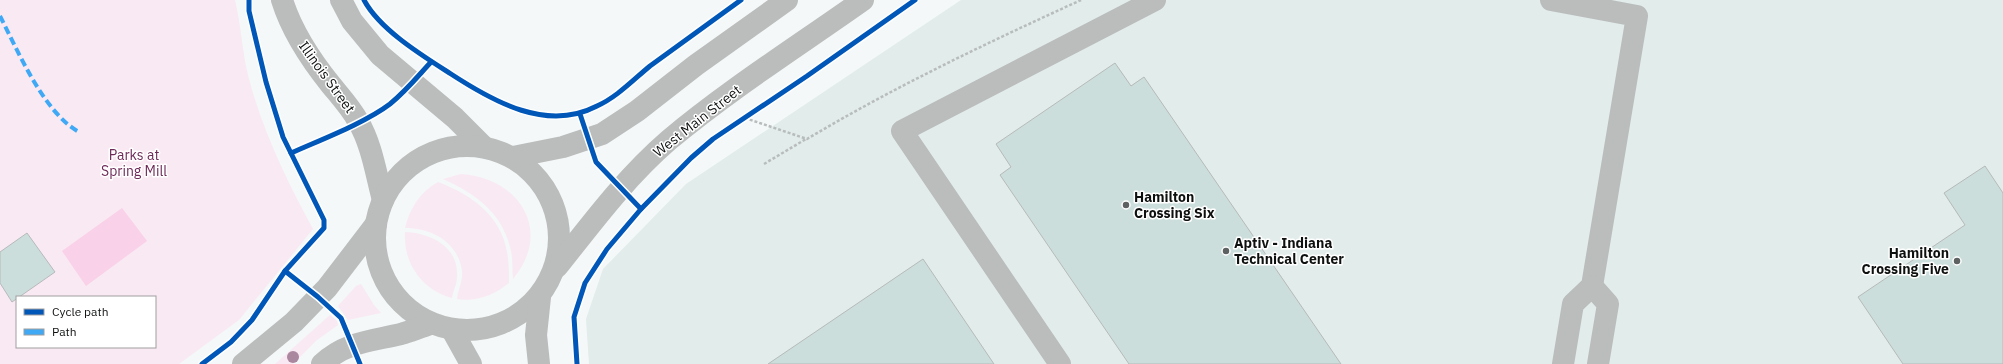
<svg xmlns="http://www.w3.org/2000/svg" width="2003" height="364" font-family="'IBM Plex Sans',sans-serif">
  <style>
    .built { fill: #e1eceb }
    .green { fill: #f9e9f3; fill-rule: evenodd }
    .water { fill: #f9d1e9 }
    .building { fill: #ccdedb; stroke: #b6bab9 }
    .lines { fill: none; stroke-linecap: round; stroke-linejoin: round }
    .path { stroke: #b9bcbc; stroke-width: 2.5; stroke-dasharray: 3 2; stroke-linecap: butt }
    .minor { stroke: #bbbcbc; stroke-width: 22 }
    .quiet { stroke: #3fa9f5; stroke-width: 4; stroke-dasharray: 8 4; stroke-linecap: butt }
    .cycleway-casing { stroke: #fff; stroke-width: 8 }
    .cycleway { stroke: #0057b8; stroke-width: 5 }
    .tree { fill: #aa869f }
    .poi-dot { fill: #5e6161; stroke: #fff; stroke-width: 1.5 }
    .labels { text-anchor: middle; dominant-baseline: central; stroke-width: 3; stroke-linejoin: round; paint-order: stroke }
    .street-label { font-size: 14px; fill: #0e1010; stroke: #fff }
    .park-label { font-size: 14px; fill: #6d2957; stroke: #fff }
    .poi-label { font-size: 14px; font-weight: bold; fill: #0e1010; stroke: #fff; text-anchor: start }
  </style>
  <rect width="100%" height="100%" fill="#f4f8f8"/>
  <path class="built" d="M961,0H2003V364H589L586,319L603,269L686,184Z"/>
  <g class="green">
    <path d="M0,0H235C241,25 242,50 248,75C262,130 286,179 313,229L239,320L179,364H0ZM17,297H155V347H17Z"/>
    <path d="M461,174C520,178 553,231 513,279C512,270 513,260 511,251C503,213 476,194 443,179Z"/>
    <path d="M438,182C470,194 501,215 507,252C509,262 509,273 509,283C494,295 477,302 457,299C458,290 463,281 462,271C458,242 432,228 405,228C410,208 420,192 438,182Z"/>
    <path d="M405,232C430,233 459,246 457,277C457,284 453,291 452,298C422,290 403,263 405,232Z"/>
    <path d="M361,284L374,305L381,313L348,320L338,306L356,286Z"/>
    <path d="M330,315L337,321L338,325L317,340L293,364H275Z"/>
  </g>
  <path class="water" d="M122,208L147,241L86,286L62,251Z"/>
  <g class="building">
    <path d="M1115,63L1131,86L1144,77L1341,364H1129L1000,175L1011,167L996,144Z"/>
    <path d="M1985,166L2003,193V364H1903L1858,297L1965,225L1944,193Z"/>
    <path d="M27,233L55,272L12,302L0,283V252Z"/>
    <path d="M923,259L994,364H768Z"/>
  </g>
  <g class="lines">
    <g class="path">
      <path d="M745,118L807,139C896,86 987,43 1081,0"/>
      <path d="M764,164L806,139"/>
    </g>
    <g class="minor">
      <path d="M282,0C292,32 310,59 331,85C340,96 351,108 358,121C372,145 376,174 383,200"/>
      <path d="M341,0L352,21L380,55L455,118L484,147"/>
      <path d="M1551,0L1637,16L1592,286L1573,304L1563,364"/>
      <circle cx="467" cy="238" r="92"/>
      <path d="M513,157L563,147L602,134L637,111L696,65L787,0"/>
      <path d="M557,267C592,223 626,177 669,140C730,89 798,46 863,0"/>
      <path d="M1592,286L1608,304L1598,364"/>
      <path d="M452,330L471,364"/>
      <path d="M243,364L294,322L327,288L376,224"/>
      <path d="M322,364C345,342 372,341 401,334C411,331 421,327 431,324"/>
      <path d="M539,364L536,335L540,297"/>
      <path d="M1060,364L902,131L1155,0"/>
    </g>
    <path class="quiet" d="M0,16C18,51 44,113 79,132"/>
    <defs>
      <g id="cycleway">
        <path d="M364,0C380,30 423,56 451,74C494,102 547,132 597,106C617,97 633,80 650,66C680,44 711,22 741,0"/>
        <path d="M580,114L596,162L641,209"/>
        <path d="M291,153C320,140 365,123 390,104C406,91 418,76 431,62"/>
        <path d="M285,271L318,297L341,318L360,364"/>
        <path d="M202,364L231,342L252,320L285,271L324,228V220L283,137L266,82L249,11V0"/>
        <path d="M577,364L574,317L585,283L607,249L641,209L691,158L713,139L807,76L915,0"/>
      </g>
    </defs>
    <use href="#cycleway" class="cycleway-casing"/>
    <use href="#cycleway" class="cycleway"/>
  </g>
  <circle class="tree" cx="293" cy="357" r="6"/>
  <g class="poi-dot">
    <circle cx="1126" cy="205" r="4"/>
    <circle cx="1226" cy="251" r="4"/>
    <circle cx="1957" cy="261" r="4"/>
  </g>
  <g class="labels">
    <g class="street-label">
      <text transform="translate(327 77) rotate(54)">Illinois Street</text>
      <text transform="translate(697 121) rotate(-38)">West Main Street</text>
    </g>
    <g class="park-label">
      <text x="134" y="155">Parks at<tspan x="134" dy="16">Spring Mill</tspan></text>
    </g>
    <g class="poi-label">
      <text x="1134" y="197">Hamilton<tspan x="1134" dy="16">Crossing Six</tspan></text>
      <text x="1234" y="243">Aptiv - Indiana<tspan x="1234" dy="16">Technical Center</tspan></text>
      <text x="1949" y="253" text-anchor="end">Hamilton<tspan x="1949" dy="16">Crossing Five</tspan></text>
    </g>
  </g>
  <rect x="16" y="296" width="140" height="52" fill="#ffffff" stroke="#9f9f9f"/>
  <rect x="24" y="309" width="20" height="6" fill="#0057b8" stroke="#9f9f9f"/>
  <text x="52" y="316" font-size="12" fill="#0e1010">Cycle path</text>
  <rect x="24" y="329" width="20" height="6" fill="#3fa9f5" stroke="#9f9f9f"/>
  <text x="52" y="336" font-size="12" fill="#0e1010">Path</text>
</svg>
